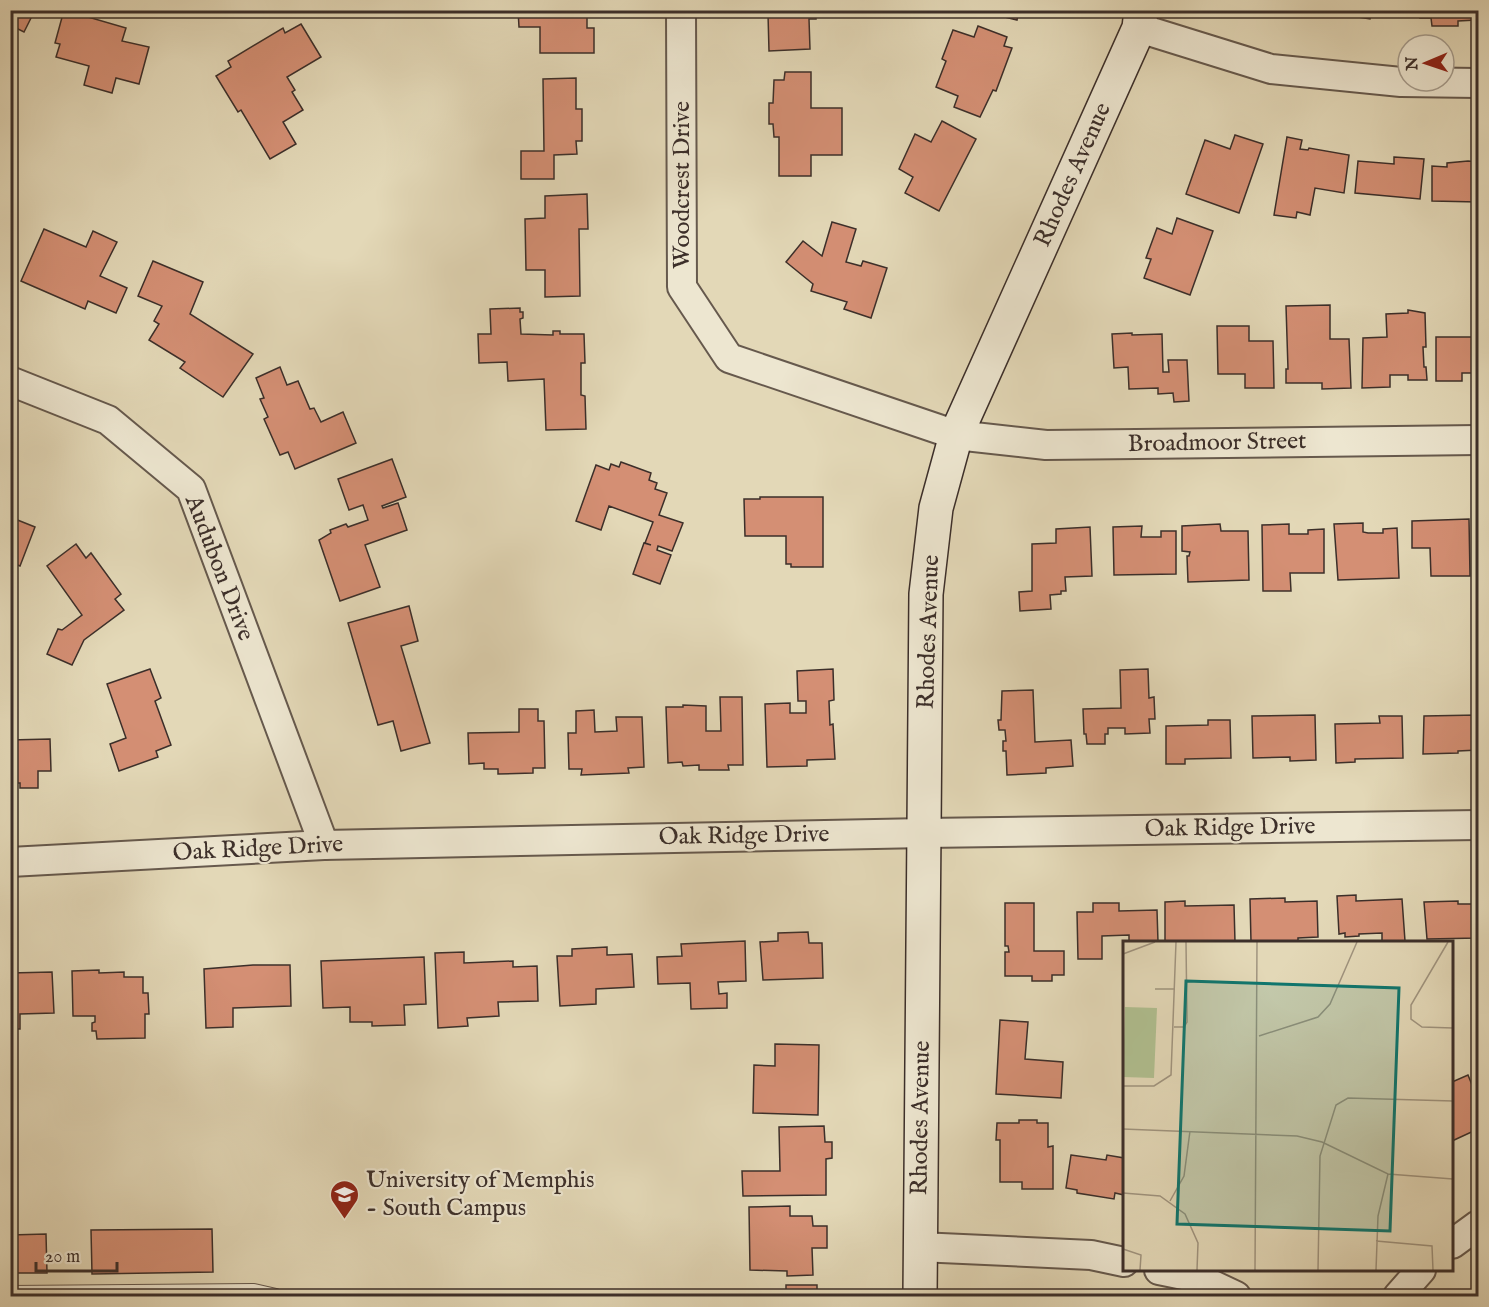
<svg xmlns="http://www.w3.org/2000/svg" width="1489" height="1307" font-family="'IM FELL English',serif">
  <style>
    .building { fill: #d48f74; stroke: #3c2f2a; stroke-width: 1.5 }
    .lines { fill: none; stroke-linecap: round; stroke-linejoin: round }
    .service-casing { stroke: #66594d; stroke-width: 16 }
    .minor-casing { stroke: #66594d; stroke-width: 32 }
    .secondary-casing { stroke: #3c2f2a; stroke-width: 36 }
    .service { stroke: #ede6d0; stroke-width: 14 }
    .minor { stroke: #ede6d0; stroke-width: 28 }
    .secondary { stroke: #ede6d0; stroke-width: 33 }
    .labels { text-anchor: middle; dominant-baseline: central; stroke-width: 4.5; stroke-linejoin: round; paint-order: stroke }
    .street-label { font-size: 24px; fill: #3c2f2a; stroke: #ede6d0 }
    .poi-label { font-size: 24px; fill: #3c2f2a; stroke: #ede6d0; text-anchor: start }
    .inset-road { fill: none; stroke: #a0947f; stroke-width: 1.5 }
    .view { fill: #0f766e; fill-opacity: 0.15; stroke: #0f766e; stroke-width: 3 }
    .inset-edge { fill: none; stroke: #3c2f2a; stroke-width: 3 }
  </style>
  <rect width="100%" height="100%" fill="#e3d8b7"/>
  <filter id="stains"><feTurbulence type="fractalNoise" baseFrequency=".00333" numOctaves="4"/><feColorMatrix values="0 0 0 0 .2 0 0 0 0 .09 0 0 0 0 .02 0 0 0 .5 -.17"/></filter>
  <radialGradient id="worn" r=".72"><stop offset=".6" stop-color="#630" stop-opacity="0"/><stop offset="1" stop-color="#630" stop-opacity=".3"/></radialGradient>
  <g class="building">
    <path d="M10,10H35L24,32L10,25Z"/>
    <path d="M64,10L89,12L88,17L126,28L122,41L149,47L139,84L116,78L112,93L84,85L89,66L56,57L60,44L55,43Z"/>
    <path d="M518,10H587V28H594V53H540V27H519Z"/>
    <path d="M773,10H816V19H809L810,49L769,51L768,14H773Z"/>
    <path d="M984,10H1019L1017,20L984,12Z"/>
    <path d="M1333,10H1402L1401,17L1371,13L1370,19L1332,13Z"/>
    <path d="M1420,10H1476V20L1458,21V26H1432L1431,18H1420Z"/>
    <path d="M301,24L321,57L287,77L295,90L292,92L303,110L283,122L296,144L270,159L241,110L238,112L216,76L231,67L228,61L283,28L285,33Z"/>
    <path d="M978,26L1007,37L1004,46L1012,48L996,91L993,90L980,117L954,107L958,96L936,87L946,61L942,59L953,30L974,37Z"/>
    <path d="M785,72H811V108H842V155H811V176H779V137H774L773,124H769V103H773L774,80H784Z"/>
    <path d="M576,78V109H582V141H576L577,154L554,155V179H521V151H544L543,79Z"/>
    <path d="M942,121L976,139L939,211L905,193L913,177L899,169L915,134L931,142Z"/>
    <path d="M1235,135L1263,144L1239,213L1186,194L1205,140L1230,149Z"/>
    <path d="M1287,137L1302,140L1300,149L1308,150L1309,148L1349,155L1344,193L1315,188L1310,215L1297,212L1296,218L1274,215Z"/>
    <path d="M1394,157L1424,159L1420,199L1355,193L1358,161L1394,164Z"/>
    <path d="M1468,161L1478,162V202L1432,201V166L1447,167V163Z"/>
    <path d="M587,194L588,229H579L580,296L545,297V270H526L525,219L545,218V196Z"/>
    <path d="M1177,218L1213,231L1190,295L1144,278L1151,259L1146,258L1157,228L1172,234Z"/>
    <path d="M832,222L856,229L846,262L861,266L863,261L887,268L871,318L844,309L847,302L811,291L813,284L786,262L803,241L822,256Z"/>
    <path d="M44,229L86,247L93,231L117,242L100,276L127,288L116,313L88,301L85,309L21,281Z"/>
    <path d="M153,261L203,282L190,314L253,354L223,397L180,368L185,362L149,340L159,324L154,321L162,306L138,296Z"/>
    <path d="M1330,305V339H1349L1351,388L1322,389V383H1286V369H1288L1286,306Z"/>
    <path d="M520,308V312H523V318L520,319L521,334L553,335V331H560V334H584L585,363H581V395L585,396L586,429L546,430L544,379L508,381L507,362L479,363L478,334H491L490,309Z"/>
    <path d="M1408,310L1425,313L1426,347H1423L1424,367H1426L1427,380H1408V375H1390V387L1362,388L1363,338L1387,337L1386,314L1408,313Z"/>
    <path d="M1217,326H1249V341H1273L1274,388H1245V374H1218Z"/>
    <path d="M1132,333V335L1162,334L1163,372H1169L1168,360H1187L1189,401L1174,402L1173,393L1158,394V388L1129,389L1128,367L1114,368L1112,334Z"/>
    <path d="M1436,337H1478V383H1473V373H1462V381H1436Z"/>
    <path d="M280,367L287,385L298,381L310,409L314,408L321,422L343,412L356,443L295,469L288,452L280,455L264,419L268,417L260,399L264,398L256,378Z"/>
    <path d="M392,459L406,497L382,506L383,508L398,503L407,530L365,545L380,587L340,601L319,540L331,533L330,530L346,524L348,527L368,520L363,505L349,510L338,479Z"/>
    <path d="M621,462L651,473L649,480L657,483L655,489L667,493L659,515L683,523L672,551L658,546L657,550L671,555L660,584L633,574L644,543L651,545L645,543L653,522L609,506L601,530L576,521L596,465L609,470L611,464L619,467Z"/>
    <path d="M760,497H823V567H791V564H786V536H745L744,499H760Z"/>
    <path d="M10,517L35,527L20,566L10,562Z"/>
    <path d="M1469,519L1470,576H1431L1430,548H1412V521Z"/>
    <path d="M1363,523V532L1368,533H1383V529L1397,528L1399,578L1338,580L1334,524Z"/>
    <path d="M1220,524L1221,531H1248L1249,580L1188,582L1187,556H1189L1190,552L1182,551V526Z"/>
    <path d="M1289,524V534H1308V530L1324,529V573H1290L1291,591H1263L1262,525Z"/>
    <path d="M1142,526L1141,537H1161V531H1176V574L1114,575L1113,527Z"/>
    <path d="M1090,527L1092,576L1065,577L1066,591H1061V594L1050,595L1051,609L1020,611L1019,592L1032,591V544L1056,543V529Z"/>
    <path d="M76,544L86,558L91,553L121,594L115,599L124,610L84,640L72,665L47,654L58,629L62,630L82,615L47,566Z"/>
    <path d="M409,606L418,641L401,646L430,743L401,751L393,721L378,725L348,623Z"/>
    <path d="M150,669L161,698L155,701L171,745L156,751L158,757L119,771L110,744L126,738L107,684Z"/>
    <path d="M833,669L834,700L829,701L830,725L833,724L835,759L807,760V766L767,767L765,704L790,703V713H806V701H798L797,671Z"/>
    <path d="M1148,669L1149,698L1154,697L1155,719H1149L1150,733L1125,734V728H1108V734H1105V744H1087L1086,734H1084L1083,709L1121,708L1120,670Z"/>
    <path d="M1033,690L1035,742L1071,740L1073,766L1046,768V773L1007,775L1006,751H1003V741H1006L1005,730H999L998,720H1001L1002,691Z"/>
    <path d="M720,697H742L743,765H728L729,770H699V765L683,766L682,762L668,763L666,707H683V705L706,706V731H721Z"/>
    <path d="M519,709H538V721H544L545,768H533V773L498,774V769H484V763L469,764L468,733L519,732Z"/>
    <path d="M594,710L595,732L617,731L616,717H642L644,767L628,768L629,773L581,775L582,769H569L568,733H576V711Z"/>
    <path d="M1315,715L1316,760L1290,761V757L1253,758L1252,716Z"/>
    <path d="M1478,715V750L1458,751V753L1423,754L1424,716Z"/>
    <path d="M1379,716H1402L1403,758L1355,759V762L1336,763L1335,724L1380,723Z"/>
    <path d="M1208,720H1230L1231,758L1185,759V764H1166V726L1208,725Z"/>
    <path d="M50,739L51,771H38V788H20V783H10V740Z"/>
    <path d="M1356,895V901L1402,899L1405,941H1382V933L1359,934V936L1345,937V933L1339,934L1337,896Z"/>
    <path d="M1285,898V902L1317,901L1318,937L1298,938V942H1251L1250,899Z"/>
    <path d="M1185,901V906L1234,905L1235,942H1165V902Z"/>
    <path d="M1458,901V904H1478V938L1427,939L1424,902Z"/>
    <path d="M1005,903H1034V951H1064V975H1052V981H1032V976H1005V952H1009L1008,946H1005Z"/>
    <path d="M1093,903H1119V911L1157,910L1158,942H1129V935L1102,936V959H1078L1077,912H1093Z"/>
    <path d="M808,932L809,943H822L823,978L763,980L760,942L778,941V933Z"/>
    <path d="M745,941L746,981L718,982L719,994L727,993V1008L691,1009L690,983L658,984L657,957L682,956L681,944Z"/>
    <path d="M607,947V955L632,954L634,987L596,989V1004L560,1006L557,956H572V949Z"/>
    <path d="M464,952V963L513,961V967L537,966L538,1001L498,1002L499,1016L467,1018L468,1026L438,1028L435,953Z"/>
    <path d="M424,957L426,1004L404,1005L405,1025L372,1026V1022H350V1007L323,1008L321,961Z"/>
    <path d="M253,965H290L291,1006L233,1008V1027L206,1028L204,969Z"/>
    <path d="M99,970V973L124,972V977H143V993H148L149,1014H145V1038L97,1039L96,1031H92V1023L95,1022V1016H73L72,971Z"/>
    <path d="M52,972L54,1013L20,1014V1029H10V973Z"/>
    <path d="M1000,1020L1028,1022L1025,1059L1063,1062L1061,1098L996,1094Z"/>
    <path d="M775,1044L819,1045L818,1115L753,1113L754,1065L775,1066Z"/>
    <path d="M1468,1075L1478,1100V1129L1452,1141V1082Z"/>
    <path d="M1019,1120H1037V1123H1048V1147L1053,1146V1189H1022V1182H1000V1140H996L997,1123H1019Z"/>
    <path d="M824,1126L825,1142H832V1158L826,1159V1195L743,1196L742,1171H780L779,1127Z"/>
    <path d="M1071,1155L1106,1160L1107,1155L1124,1158V1195L1115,1193L1114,1199L1077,1193V1190L1066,1188Z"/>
    <path d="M790,1206V1216H812L813,1226H827V1248H812L813,1275L787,1276V1271L750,1270L749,1207Z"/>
    <path d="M212,1229L213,1272L92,1274L91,1230Z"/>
    <path d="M46,1234L47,1273H10V1235Z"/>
    <path d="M786,1285H817V1296H783L786,1295Z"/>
  </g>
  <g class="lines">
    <defs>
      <path id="service" d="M10,1293L254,1291L276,1296"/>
      <g id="minor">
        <path d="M681,10L682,287L729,358L956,435L1046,445L1478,440"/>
        <path d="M1139,28L1271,69L1401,82L1478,83"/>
        <path d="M10,381L108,420L191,489L324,845"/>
        <path d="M10,862L324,845L925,833L1478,825"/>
        <path d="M1452,1244L1478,1225"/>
        <path d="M919,1247L1091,1255L1124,1262"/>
        <path d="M1159,1270L1198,1278L1236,1296"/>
        <path d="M1398,1296L1421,1270"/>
      </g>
      <path id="secondary" d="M920,1296L926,594L936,508L956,435L1139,28L1141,10"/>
    </defs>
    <use href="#service" class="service-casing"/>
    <use href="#minor" class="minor-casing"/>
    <use href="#secondary" class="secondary-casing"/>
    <use href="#service" class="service"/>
    <use href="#minor" class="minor"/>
    <use href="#secondary" class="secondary"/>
  </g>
  <defs>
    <symbol id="university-pin" viewBox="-11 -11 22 30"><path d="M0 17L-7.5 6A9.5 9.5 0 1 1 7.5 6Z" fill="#8f2418" stroke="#ede6d0"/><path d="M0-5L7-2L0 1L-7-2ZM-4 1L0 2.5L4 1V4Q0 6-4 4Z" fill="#fff"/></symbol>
  </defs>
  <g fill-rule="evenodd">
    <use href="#university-pin" x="328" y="1178" width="33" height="45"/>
  </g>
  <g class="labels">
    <g class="street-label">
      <text transform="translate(1073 175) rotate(-66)">Rhodes Avenue</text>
      <text transform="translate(682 185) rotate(-90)">Woodcrest Drive</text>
      <text transform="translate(1217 443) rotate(-1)">Broadmoor Street</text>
      <text transform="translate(219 568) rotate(69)">Audubon Drive</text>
      <text transform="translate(929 632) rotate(-88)">Rhodes Avenue</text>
      <text transform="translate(1230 828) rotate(-1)">Oak Ridge Drive</text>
      <text transform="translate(744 836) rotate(-1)">Oak Ridge Drive</text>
      <text transform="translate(258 849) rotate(-3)">Oak Ridge Drive</text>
      <text transform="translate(921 1118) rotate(-89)">Rhodes Avenue</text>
    </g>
    <g class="poi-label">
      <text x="366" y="1180">University of Memphis<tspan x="366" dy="28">- South Campus</tspan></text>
    </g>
  </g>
  <g transform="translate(1123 941)">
    <rect width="330" height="330" fill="#e3d8b7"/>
    <path d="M2,66L34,67L31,137L0,136Z" fill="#b0bf90"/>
    <path class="inset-road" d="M325,1L288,64V78L299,86L330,87M0,13L32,1M32,48H52M51,86H61L64,81L63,1M136,95L195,76L207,63L234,1M0,145H31L48,134L53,1M0,188L174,195L199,201L265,233L330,238M0,252L37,255L62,273L75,302L74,329M47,260L61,235L67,190M253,300L309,305L310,329M0,308L18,314L17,329M132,329L134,1M195,329L197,215L213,164L225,157L330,160M253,329L255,275L265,233"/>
    <path class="view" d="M63,40L276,47L267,290L54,283Z"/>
    <rect width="330" height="330" class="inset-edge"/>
  </g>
  <rect width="1489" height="1307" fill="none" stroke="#e3d8b7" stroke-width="36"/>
  <rect x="12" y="12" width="1465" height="1283" fill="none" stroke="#3c2f2a" stroke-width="3"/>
  <rect x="18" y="18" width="1453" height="1271" fill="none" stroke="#3c2f2a" stroke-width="1.5"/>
  <g transform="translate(1426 63) rotate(268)"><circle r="28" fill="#ede6d0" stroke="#a69d8e" stroke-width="1.5"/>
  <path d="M0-4.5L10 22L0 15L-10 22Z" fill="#8f2418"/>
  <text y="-9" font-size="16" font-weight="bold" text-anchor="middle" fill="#3c2f2a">N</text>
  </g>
  <path d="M36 1262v9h81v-9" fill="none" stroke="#3c2f2a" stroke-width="3"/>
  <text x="45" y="1262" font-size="18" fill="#3c2f2a" stroke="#ede6d0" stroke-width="4.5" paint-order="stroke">20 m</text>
  <rect width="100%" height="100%" filter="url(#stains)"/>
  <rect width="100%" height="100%" fill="url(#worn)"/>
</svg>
